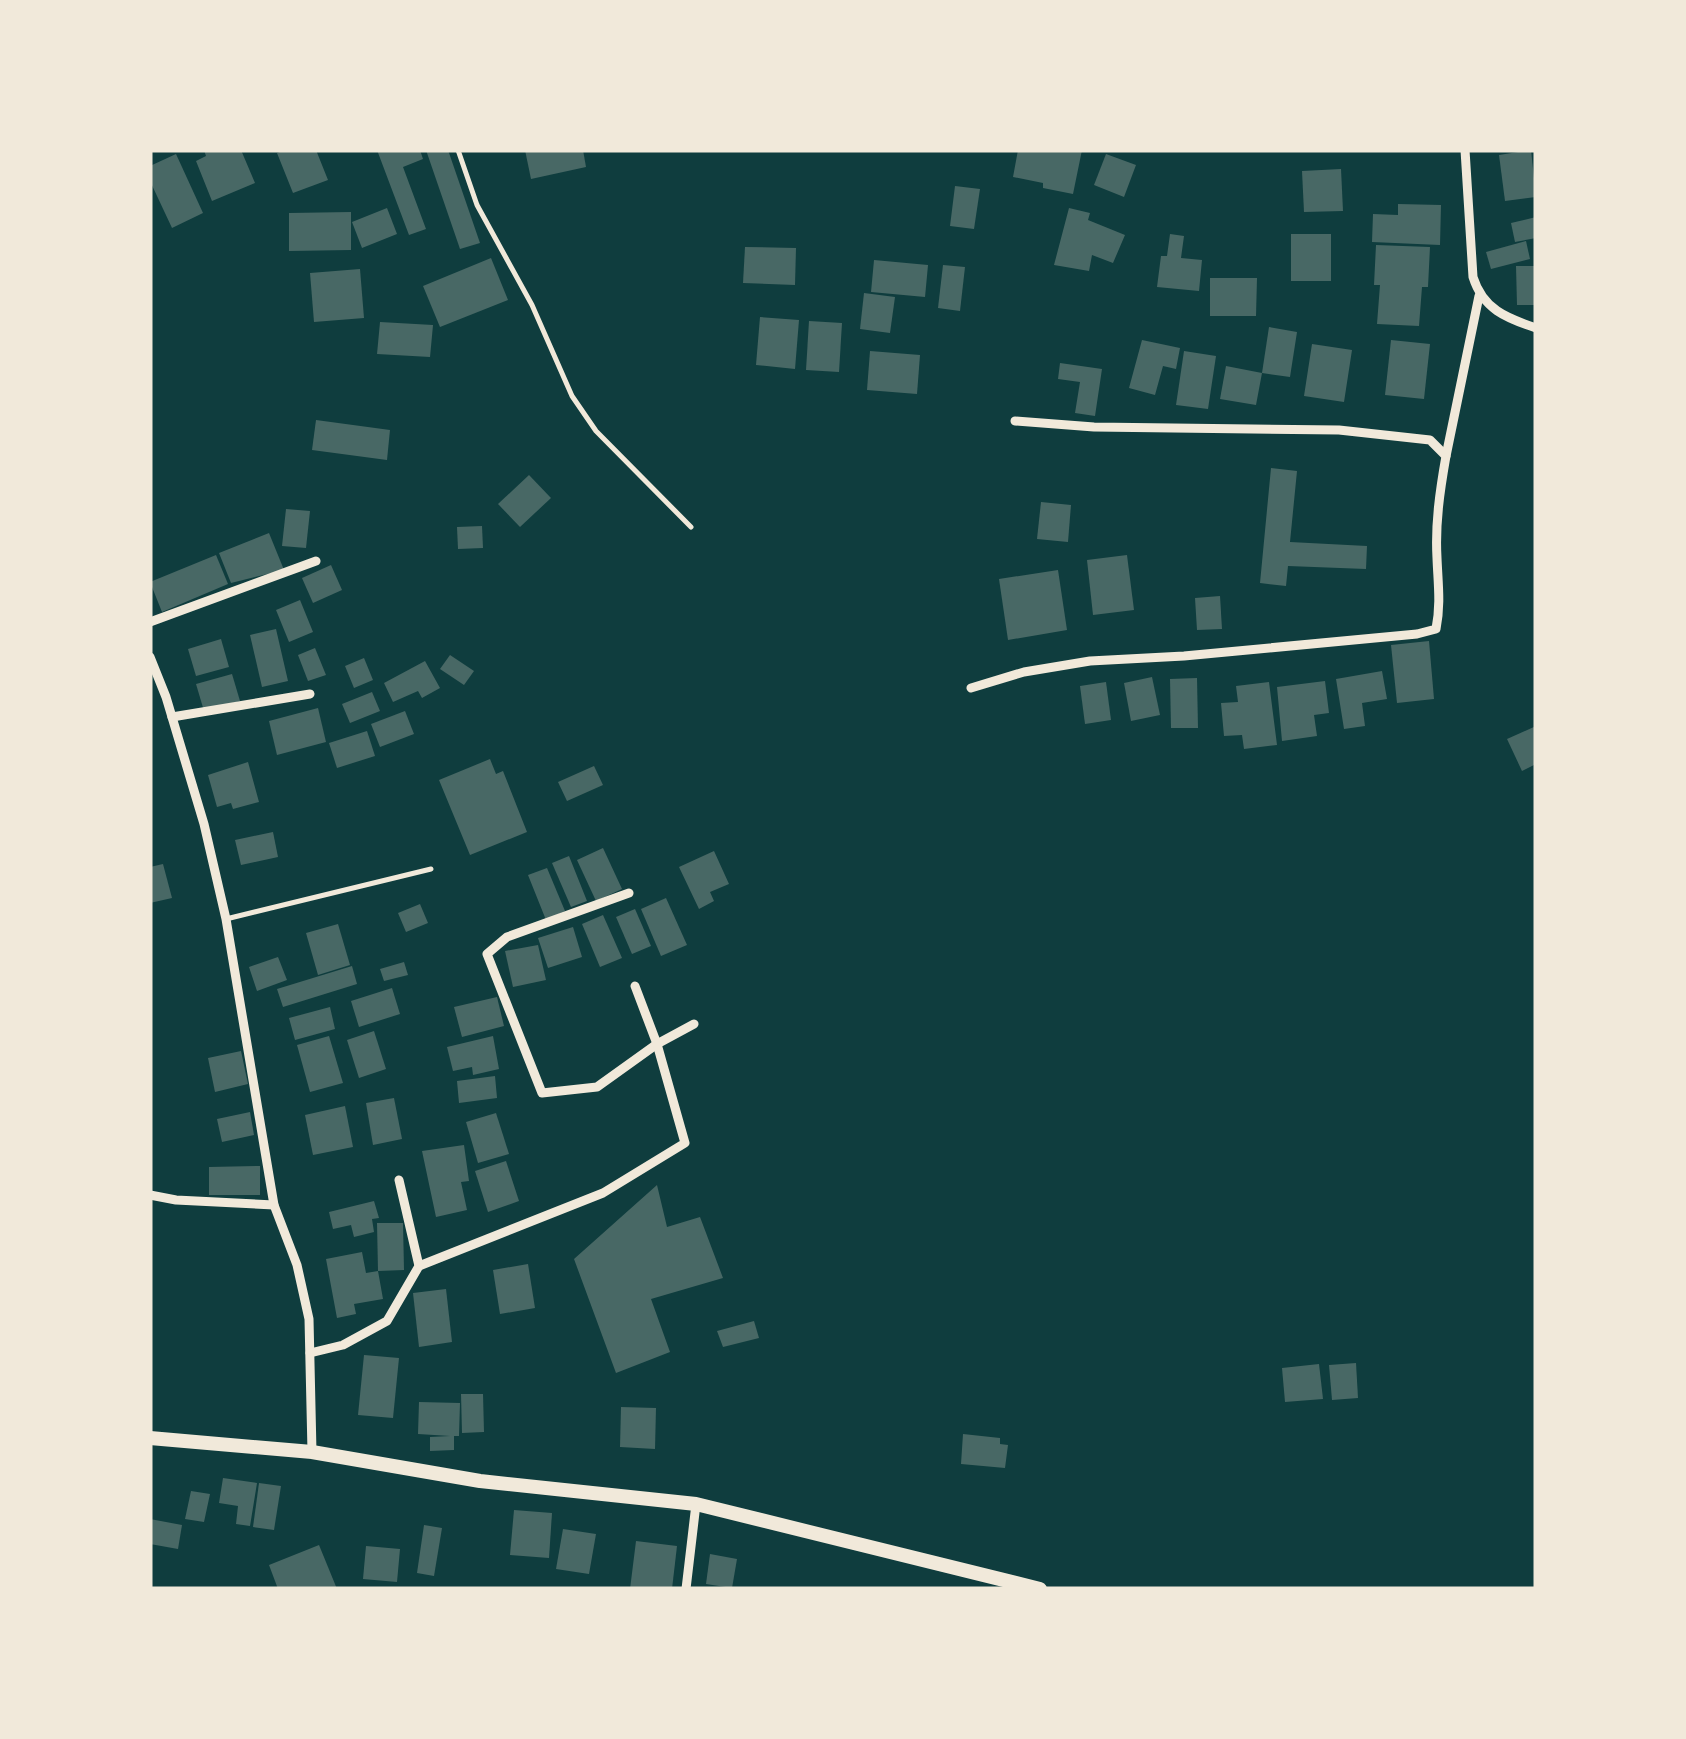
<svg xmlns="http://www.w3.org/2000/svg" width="1686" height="1739" font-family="Commissioner,sans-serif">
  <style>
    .building { fill: #486865 }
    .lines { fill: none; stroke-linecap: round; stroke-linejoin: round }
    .service { stroke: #f1e9da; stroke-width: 5 }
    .minor { stroke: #f1e9da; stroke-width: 9 }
    .primary { stroke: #f1e9da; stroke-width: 14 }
  </style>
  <rect width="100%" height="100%" fill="#0f3d3e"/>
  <g class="building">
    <path d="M204,150H241L255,183L212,201L196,161L206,156Z"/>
    <path d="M285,150H316L328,180L293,193L277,153Z"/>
    <path d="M377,150H420L423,159L403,167L426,229L409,235Z"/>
    <path d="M426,150H448L480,243L460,249Z"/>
    <path d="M525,150H583L586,167L531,179Z"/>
    <path d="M1018,150H1082L1073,194L1043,188V183L1013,177Z"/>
    <path d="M1531,150L1536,197L1505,201L1499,155Z"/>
    <path d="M176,154L203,213L172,228L150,181V166Z"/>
    <path d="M1106,154L1136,165L1124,197L1094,185Z"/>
    <path d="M1341,169L1343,211L1304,212L1302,171Z"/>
    <path d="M955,186L980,189L974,229L950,226Z"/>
    <path d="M1398,204L1441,205L1440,245L1372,242L1373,214L1398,215Z"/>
    <path d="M387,208L397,234L362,248L352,222Z"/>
    <path d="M1069,208L1090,213L1088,220L1125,235L1113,263L1092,255L1089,271L1054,265Z"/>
    <path d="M351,212V250L289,251V213Z"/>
    <path d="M1536,217V238L1515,242L1511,223Z"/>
    <path d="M1170,234L1184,236L1181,258L1202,260L1199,291L1157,287L1161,256H1167Z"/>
    <rect x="1291" y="234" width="40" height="47"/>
    <path d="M1526,241L1530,259L1491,269L1486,252Z"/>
    <path d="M1376,245L1430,247L1428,287H1422L1419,326L1377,324L1380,285H1374Z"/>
    <path d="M745,247L796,248L795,285L743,283Z"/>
    <path d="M491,258L508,300L440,327L423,286Z"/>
    <path d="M874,260L928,265L925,297L871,292Z"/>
    <path d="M943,265L965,267L960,311L938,308Z"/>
    <path d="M1516,266H1536V305H1517Z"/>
    <path d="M360,269L364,318L314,322L310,273Z"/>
    <path d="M1210,278H1257L1256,316H1210Z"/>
    <path d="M864,293L895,297L890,333L860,329Z"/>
    <path d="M760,317L799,320L795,369L756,365Z"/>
    <path d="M809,321L842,323L839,372L806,370Z"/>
    <path d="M380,322L433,325L430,357L377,354Z"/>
    <path d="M1269,327L1297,332L1290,377L1262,373Z"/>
    <path d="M1142,340L1180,348L1176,369L1163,366L1155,395L1129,388Z"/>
    <path d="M1391,340L1430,344L1424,399L1385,395Z"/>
    <path d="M1312,344L1352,350L1344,402L1304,396Z"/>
    <path d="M870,351L920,355L917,394L867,390Z"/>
    <path d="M1184,351L1216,356L1208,409L1176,405Z"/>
    <path d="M1060,363L1102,369L1095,416L1075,413L1080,382L1058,379Z"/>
    <path d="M1226,366L1262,373L1256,405L1220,399Z"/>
    <path d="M316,420L390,430L387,460L312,450Z"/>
    <path d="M1271,468L1297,471L1290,542L1367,546L1366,569L1288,566L1286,586L1260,583Z"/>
    <path d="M529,475L551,498L520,527L498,504Z"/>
    <path d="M1041,502L1071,505L1068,542L1037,539Z"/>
    <path d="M286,509L310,511L306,548L282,546Z"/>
    <path d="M482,526L483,548L458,549L457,527Z"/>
    <path d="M269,533L284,570L231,583L219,553Z"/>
    <path d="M216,555L228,584L162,612L150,582Z"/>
    <path d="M1127,555L1134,610L1093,615L1087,560Z"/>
    <path d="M331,565L342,590L313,603L302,578Z"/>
    <path d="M1058,570L1067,630L1008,640L999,579Z"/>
    <path d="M1220,596L1222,629L1197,630L1195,598Z"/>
    <path d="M300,600L313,632L289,642L276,610Z"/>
    <path d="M276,629L288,681L262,687L250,635Z"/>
    <path d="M221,639L229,667L196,676L188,649Z"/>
    <path d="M1429,641L1434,699L1397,703L1391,645Z"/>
    <path d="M315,648L326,675L308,681L298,655Z"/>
    <path d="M450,655L474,671L464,685L440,669Z"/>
    <path d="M364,658L373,680L354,688L345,666Z"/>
    <path d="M425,661L440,688L422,698L418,691L393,702L384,683Z"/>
    <path d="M1382,671L1387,699L1362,703L1365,726L1344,729L1336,679Z"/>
    <path d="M232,674L240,701L204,711L196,684Z"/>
    <path d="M1152,677L1160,715L1131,721L1124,683Z"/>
    <path d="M1197,678L1198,728H1171L1170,679Z"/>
    <path d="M1325,681L1329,713L1314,715L1317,736L1282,741L1277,687Z"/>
    <path d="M1106,682L1111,720L1085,724L1080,686Z"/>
    <path d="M1269,682L1277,745L1244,749L1242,735L1224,736L1221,703L1238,702L1236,686Z"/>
    <path d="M372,692L380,711L350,723L342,704Z"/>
    <path d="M318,708L326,742L277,755L269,721Z"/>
    <path d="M405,711L414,734L380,747L371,724Z"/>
    <path d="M1536,726V764L1522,771L1507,739Z"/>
    <path d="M367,731L375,756L337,768L329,743Z"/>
    <path d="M490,759L496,774L503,771L527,832L470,855L439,780Z"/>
    <path d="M248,762L259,802L233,809L231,803L217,807L208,775Z"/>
    <path d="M594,766L603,785L567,801L558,782Z"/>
    <path d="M273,832L278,857L241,865L235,840Z"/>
    <path d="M603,848L622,889L596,901L577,860Z"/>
    <path d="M714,851L729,884L710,892L714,901L699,909L679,867Z"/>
    <path d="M569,856L587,901L571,907L552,863Z"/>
    <path d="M163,864L172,898L150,903V867Z"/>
    <path d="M547,868L565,911L546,920L528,875Z"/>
    <path d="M666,898L687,945L661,956L641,909Z"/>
    <path d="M420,904L428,923L406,932L398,913Z"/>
    <path d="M635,909L651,946L632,954L616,917Z"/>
    <path d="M603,915L622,958L600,967L582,924Z"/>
    <path d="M338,924L350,965L318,975L306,933Z"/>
    <path d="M573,927L582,957L548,968L538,938Z"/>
    <path d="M538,945L546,980L513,987L505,951Z"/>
    <path d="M278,957L287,980L257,991L249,967Z"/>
    <path d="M404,962L408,975L384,981L380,969Z"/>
    <path d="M352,966L357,984L283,1007L277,989Z"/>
    <path d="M392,988L400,1014L359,1027L351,1001Z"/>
    <path d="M497,997L504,1026L462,1037L454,1007Z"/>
    <path d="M330,1007L335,1029L295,1040L289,1018Z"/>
    <path d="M374,1031L386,1069L359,1078L347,1040Z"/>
    <path d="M329,1036L343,1083L310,1092L297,1045Z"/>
    <path d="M493,1036L499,1069L473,1075L472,1067L453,1071L447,1047Z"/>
    <path d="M241,1051L248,1084L215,1092L208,1058Z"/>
    <path d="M495,1076L497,1098L459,1103L457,1081Z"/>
    <path d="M394,1098L402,1139L373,1145L366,1103Z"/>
    <path d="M345,1106L353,1147L313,1155L305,1115Z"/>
    <path d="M250,1112L254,1135L222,1142L217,1119Z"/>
    <path d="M496,1113L509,1154L478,1163L466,1122Z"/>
    <path d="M464,1145L469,1181L461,1182L467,1210L436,1217L422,1151Z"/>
    <path d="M506,1161L519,1201L488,1212L475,1171Z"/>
    <path d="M260,1166V1195H209V1167Z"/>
    <path d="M657,1185L667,1227L700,1217L723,1278L651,1299L670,1352L616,1373L574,1259Z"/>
    <path d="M374,1201L379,1218L372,1219L374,1232L354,1237L351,1225L333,1229L329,1212Z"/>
    <path d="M377,1223H403L404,1270L378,1271Z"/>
    <path d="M362,1252L366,1273L378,1271L383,1299L354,1304L356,1314L337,1318L326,1259Z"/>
    <path d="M528,1264L535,1308L500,1314L493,1270Z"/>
    <path d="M446,1289L452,1342L419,1347L413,1293Z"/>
    <path d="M754,1321L759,1338L723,1347L717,1331Z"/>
    <path d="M364,1355L399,1358L393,1418L358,1415Z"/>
    <path d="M1356,1363L1358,1398L1332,1400L1329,1365Z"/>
    <path d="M1319,1364L1323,1399L1285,1402L1282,1368Z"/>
    <path d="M461,1394H483L484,1432L462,1433Z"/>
    <path d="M419,1402L460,1403L459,1436H454V1450L430,1451V1437L450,1436L418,1434Z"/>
    <path d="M621,1407L656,1408L655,1449L620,1447Z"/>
    <path d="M963,1434L1000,1438V1444L1008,1445L1005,1468L961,1464Z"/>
    <path d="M223,1478L257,1483L250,1526L236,1524L238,1506L219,1503Z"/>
    <path d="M259,1483L281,1486L274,1530L253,1527Z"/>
    <path d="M191,1491L210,1494L204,1522L185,1519Z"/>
    <path d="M514,1510L552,1513L549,1558L510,1555Z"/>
    <path d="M150,1519L182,1525L178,1549L150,1544Z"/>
    <path d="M424,1525L442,1528L434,1576L417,1573Z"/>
    <path d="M563,1529L596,1534L589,1574L556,1569Z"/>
    <path d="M636,1541L677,1546L672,1589H630Z"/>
    <path d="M319,1545L337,1589H278L269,1565Z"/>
    <path d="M366,1546L400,1549L397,1582L363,1579Z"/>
    <path d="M710,1554L737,1559L732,1588L706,1584Z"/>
  </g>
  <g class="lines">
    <g class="service">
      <path d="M458,150L477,205L532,305L572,396L596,431L691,527"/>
      <path d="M226,919L431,869"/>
    </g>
    <g class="minor">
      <path d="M1465,150L1473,277C1483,309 1506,318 1536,328"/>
      <path d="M1446,456L1479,296"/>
      <path d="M150,622L316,561"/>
      <path d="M150,657L166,697L204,824L226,919L274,1205L297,1265L309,1319L312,1452"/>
      <path d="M971,688L1024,672L1090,661L1184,656L1417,634L1436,629C1441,604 1438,584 1437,558C1435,524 1440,490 1446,456L1430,440L1339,430L1094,427L1015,421"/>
      <path d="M172,717L310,694"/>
      <path d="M629,893L507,937L487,954L542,1093L597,1087L657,1044L694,1024"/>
      <path d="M150,1195L176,1200L274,1205"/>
      <path d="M419,1266L603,1193L685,1143L657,1044L635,986"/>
      <path d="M310,1353L343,1345L387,1321L419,1266L399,1180"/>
      <path d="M686,1589L696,1504"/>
    </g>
    <path class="primary" d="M150,1438L312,1452L480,1481L696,1504L1040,1589"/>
  </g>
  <rect width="1686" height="1739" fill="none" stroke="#f1e9da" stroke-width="305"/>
</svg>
